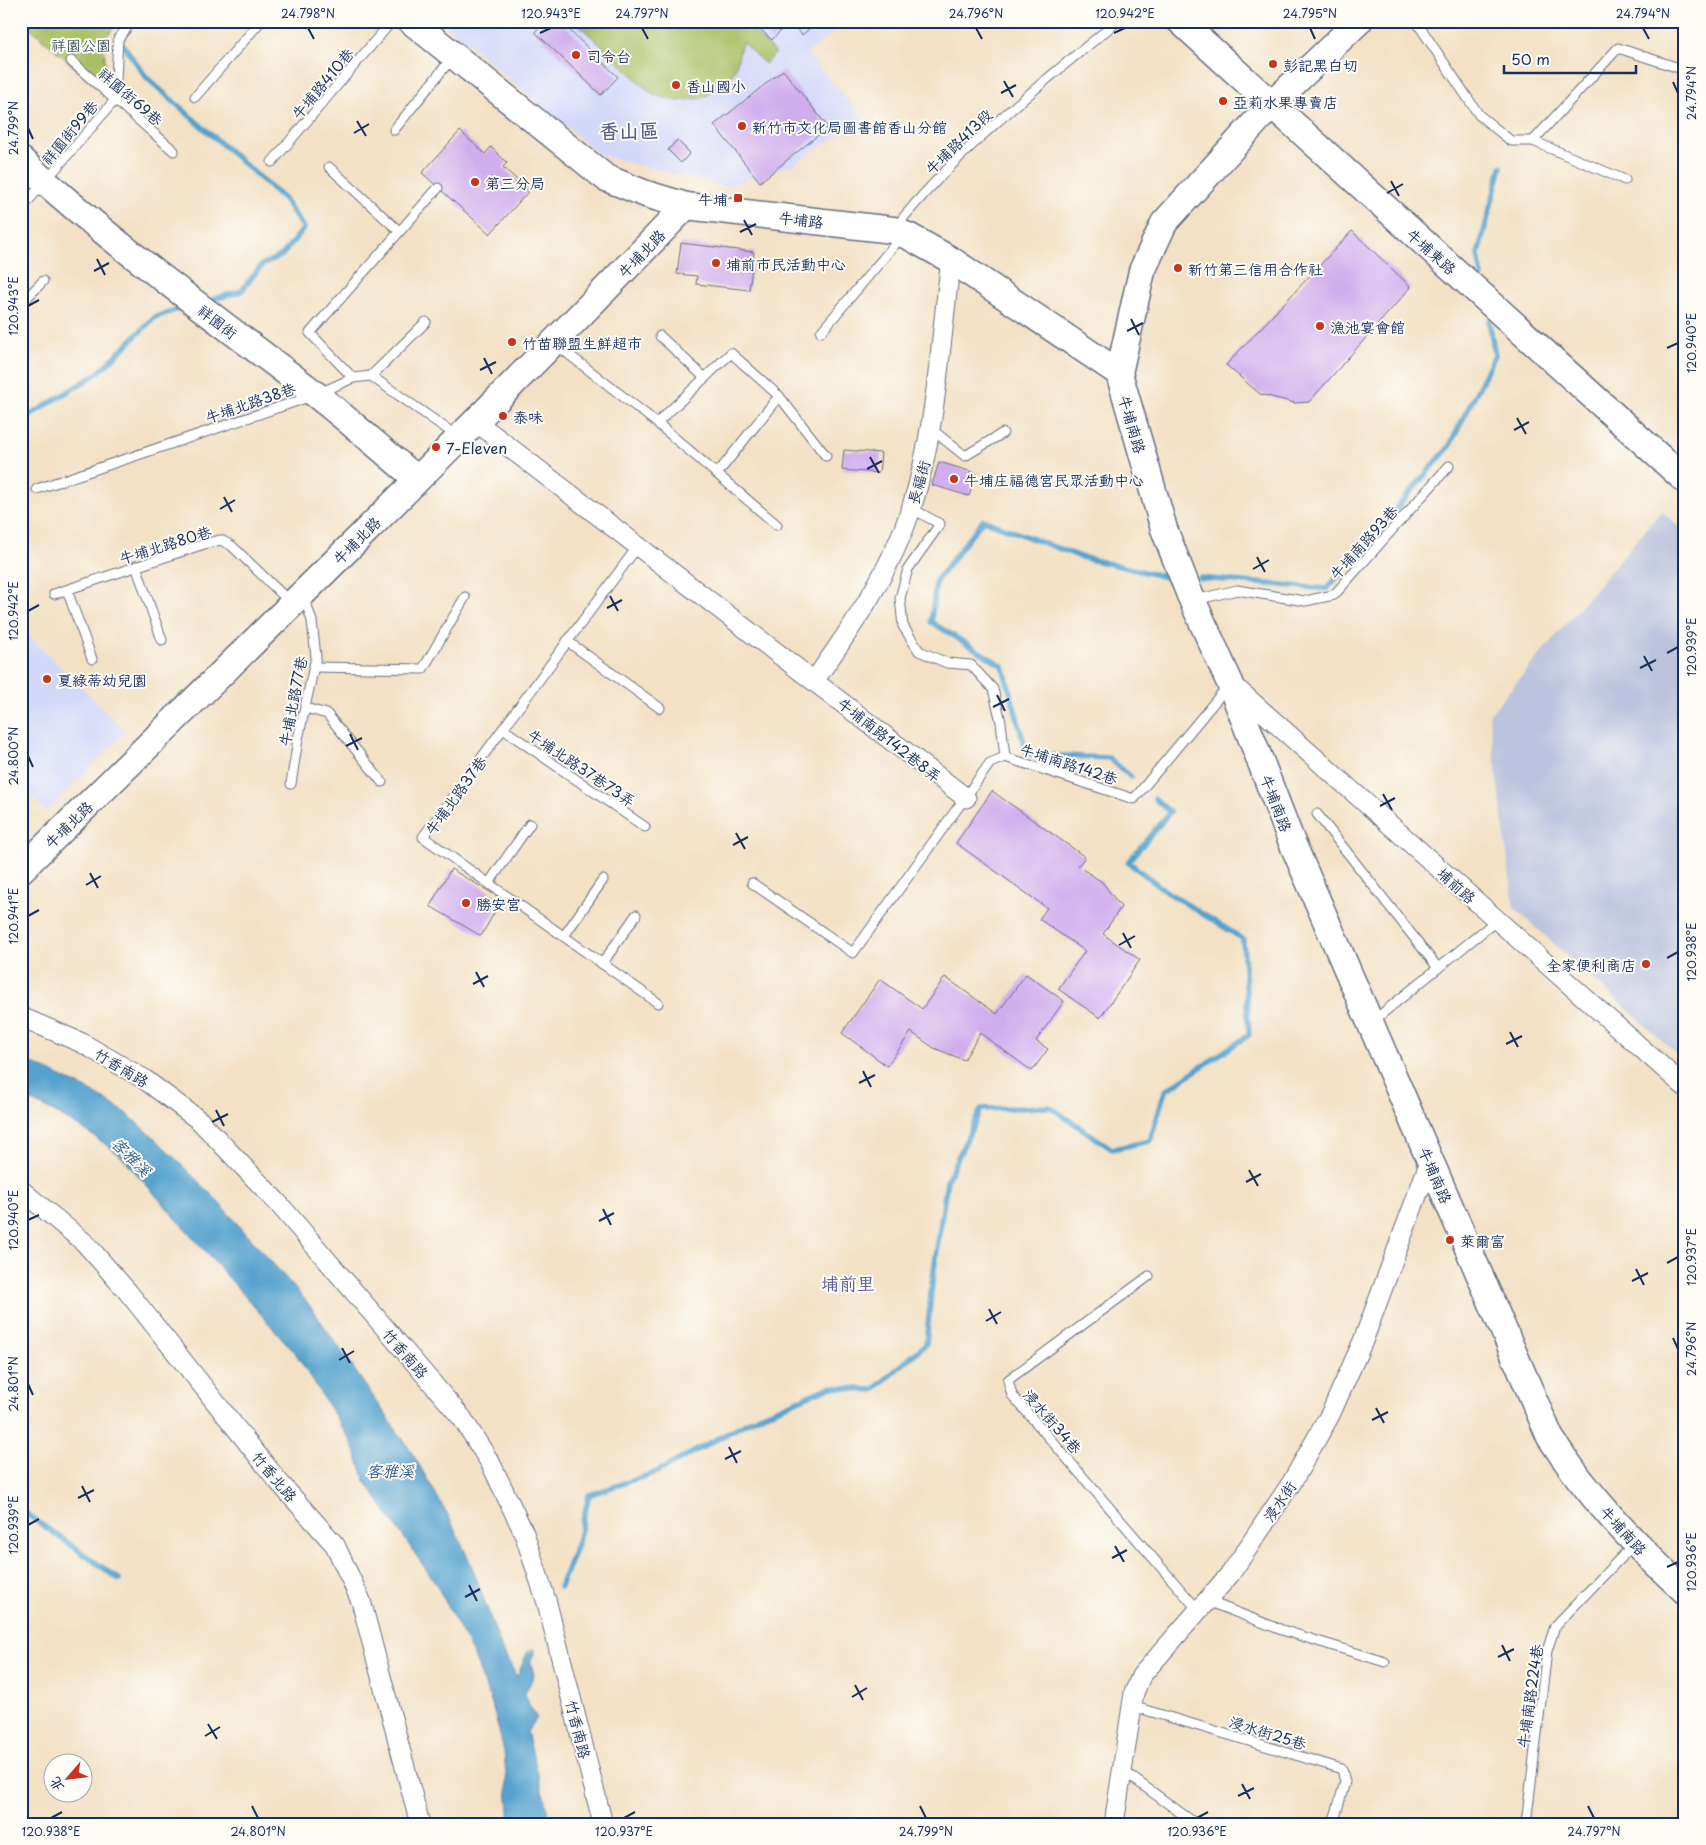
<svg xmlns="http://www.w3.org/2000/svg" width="1706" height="1845" font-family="'Playpen Sans','LXGW WenKai TC',sans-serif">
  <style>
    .built { fill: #d3d8f9 }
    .industrial { fill: #bcc3de }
    .green { fill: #a8bd62; stroke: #627660 }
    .water { fill: #55a2ce; stroke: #386896 }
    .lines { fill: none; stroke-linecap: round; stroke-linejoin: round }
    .stream { stroke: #55a2ce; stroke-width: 5.5 }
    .building { fill: #d0aeee }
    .lane-casing { stroke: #666d82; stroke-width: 11 }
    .street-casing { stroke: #666d82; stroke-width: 21 }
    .secondary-casing { stroke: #666d82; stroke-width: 29 }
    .lane { stroke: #fff; stroke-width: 9 }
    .street { stroke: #fff; stroke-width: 19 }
    .secondary { stroke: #fff; stroke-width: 26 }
    .ticks { fill: none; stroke: #1b2f5e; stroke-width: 2 }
    .poi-dot { fill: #c8321e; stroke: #fdfcf7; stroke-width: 2 }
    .labels { text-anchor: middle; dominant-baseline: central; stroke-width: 4; stroke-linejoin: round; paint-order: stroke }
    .park-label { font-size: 15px; fill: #455a5f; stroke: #fdfcf7 }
    .poi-label { font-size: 15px; fill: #1b2f5e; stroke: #fdfcf7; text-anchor: start }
    .street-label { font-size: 15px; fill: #1b2f5e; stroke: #fdfcf7 }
    .water-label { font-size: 16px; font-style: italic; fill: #325d8b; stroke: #fdfcf7 }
    .quarter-label { font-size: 18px; fill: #5a5b90; stroke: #fdfcf7 }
    .district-label { font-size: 20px; font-weight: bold; fill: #5a5b90; stroke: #fdfcf7 }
    .neatline { fill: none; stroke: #1b2f5e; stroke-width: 2 }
    .ticks-label { font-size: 12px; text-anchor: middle; fill: #1b2f5e }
  </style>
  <rect width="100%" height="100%" fill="#fdfcf7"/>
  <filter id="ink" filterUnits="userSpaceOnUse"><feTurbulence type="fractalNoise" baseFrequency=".02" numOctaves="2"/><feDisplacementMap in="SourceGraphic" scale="10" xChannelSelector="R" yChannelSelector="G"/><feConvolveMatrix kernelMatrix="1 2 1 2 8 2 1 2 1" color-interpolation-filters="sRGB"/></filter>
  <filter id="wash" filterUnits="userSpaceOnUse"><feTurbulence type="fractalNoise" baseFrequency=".0096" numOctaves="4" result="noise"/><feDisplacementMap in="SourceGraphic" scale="20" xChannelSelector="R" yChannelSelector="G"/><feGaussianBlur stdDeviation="1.12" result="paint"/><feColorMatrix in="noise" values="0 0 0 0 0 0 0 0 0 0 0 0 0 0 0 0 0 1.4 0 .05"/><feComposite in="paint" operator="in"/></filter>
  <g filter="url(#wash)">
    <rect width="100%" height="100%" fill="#f2e1c4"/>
    <g class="built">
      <path d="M441,21H849L807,53L863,118L793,165L725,187L600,155Z"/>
      <path d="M21,628L126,731L46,812L21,786Z"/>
    </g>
    <path class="industrial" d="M1661,511L1685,532V1061L1514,908L1489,715Z"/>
    <g class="green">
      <path d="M22,21H118L104,41L107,96Z"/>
      <path d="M575,21H742L776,53L765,64L742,42L735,71L725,83L703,98L678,101L653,95Z"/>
    </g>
    <path class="water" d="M21,1058L91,1091L126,1113L157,1140L212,1195L308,1303L411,1451L448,1515L471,1564L502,1649L517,1677L528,1650L534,1675L525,1694L531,1709L537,1718L527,1732L551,1824H510L504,1751L492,1704L473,1654L436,1584L365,1481L353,1445L296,1354L120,1155C88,1131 57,1112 21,1096Z"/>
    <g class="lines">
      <g class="stream">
        <path d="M119,39L147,78L284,199L304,228L282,255L262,265L241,291L214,299"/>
        <path d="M1482,277L1478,254L1501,167"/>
        <path d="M21,423L24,419L98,373L155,317L179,309"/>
        <path d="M1200,578L1327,589L1449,447L1495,355L1489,321"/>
        <path d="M1131,777L1109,758L1027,754L1003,666L931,622L936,581L983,520L1081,557L1166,577"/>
        <path d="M21,1510L119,1579"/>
        <path d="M560,1587L578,1542L589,1495L657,1472L757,1417L830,1387L873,1390L926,1344L932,1284L947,1180L981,1109L1050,1107L1112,1149L1150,1141L1165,1091L1249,1035L1243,939L1167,892L1128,862L1170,812L1155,799"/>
        <path d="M528,1663L533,1651"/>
      </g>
    </g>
    <g id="blocks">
      <g class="building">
        <path d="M545,21H560L618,77L601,95L535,32Z"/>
        <path d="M751,21H773L782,29L772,40Z"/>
        <path d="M790,21H818L802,35Z"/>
        <path d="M783,70L828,127L760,182L714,125Z"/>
        <path d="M460,131L485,154L491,147L507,163L503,167L529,191L490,234L422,173Z"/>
        <path d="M677,140L690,153L681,163L668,150Z"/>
        <path d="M1352,231L1411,287L1309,402L1295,403L1260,394L1226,365Z"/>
        <path d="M681,243L754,252L749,290L696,284L697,276L677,274Z"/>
        <path d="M844,450L881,453L879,473L842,470Z"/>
        <path d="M939,462L976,473L969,496L932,485Z"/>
        <path d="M992,791L1085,857L1078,866L1102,882L1121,907L1103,934L1140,960L1100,1018L1058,989L1085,951L1039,919L1047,908L956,843Z"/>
        <path d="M451,869L502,899L481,936L430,906Z"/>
        <path d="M1026,974L1064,1001L1036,1041L1048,1049L1032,1071L980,1033L964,1060L934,1048L911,1032L887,1066L842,1033L880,979L922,1009L945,977L997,1014Z"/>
      </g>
    </g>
  </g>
  <g filter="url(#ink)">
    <use href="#blocks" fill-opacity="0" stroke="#666d82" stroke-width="1"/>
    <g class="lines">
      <defs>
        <g id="lane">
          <path d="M1416,21L1479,115L1511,141H1533L1625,180"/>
          <path d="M21,29L27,22"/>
          <path d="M429,33L440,21"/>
          <path d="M71,61L174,151"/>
          <path d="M195,97L261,21"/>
          <path d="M394,130L452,58"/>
          <path d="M1533,141L1618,48L1685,70"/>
          <path d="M272,162L392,21"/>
          <path d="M329,167L399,231"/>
          <path d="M21,209L115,100L118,39L132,21"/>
          <path d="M895,228C958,149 1039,85 1118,21"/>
          <path d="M21,304L43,281"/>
          <path d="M821,332L902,236"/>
          <path d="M660,336L705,378"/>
          <path d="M554,343L657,423L777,525"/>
          <path d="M371,376L426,322"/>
          <path d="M353,378L310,333L438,188"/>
          <path d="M779,396L826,456"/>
          <path d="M657,423L731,353L779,396L717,474"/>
          <path d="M930,428L965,456L1003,433"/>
          <path d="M37,489L315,395L353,378L371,376L457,436"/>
          <path d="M911,508L940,524L908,569L900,598L903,626L919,651L947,663L971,665L993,689L1001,722L1005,757"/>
          <path d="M638,546L423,837L658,1003"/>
          <path d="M136,566L162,640"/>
          <path d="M67,590L92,659"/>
          <path d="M54,594L207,543L221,540L232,546L291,603"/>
          <path d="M1195,600L1237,590L1305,601L1334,595L1449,466"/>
          <path d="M567,641L660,708"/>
          <path d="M314,667L423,669L465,597"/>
          <path d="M305,708L327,714L382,782"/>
          <path d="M503,729L645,827"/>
          <path d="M291,784L298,739L316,657L312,621L304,596"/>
          <path d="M1317,814L1438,968"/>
          <path d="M489,883L530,824"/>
          <path d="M752,883L853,953L990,763L1005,757L1134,799L1227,687"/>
          <path d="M564,936L603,880"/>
          <path d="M602,964L636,915"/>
          <path d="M1373,1021L1497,920"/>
          <path d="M1149,1276L1008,1380L1012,1395L1198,1610"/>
          <path d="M1207,1601L1282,1630L1385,1662"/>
          <path d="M1132,1706L1342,1769L1345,1782L1333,1824"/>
          <path d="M1122,1770L1196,1824"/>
          <path d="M1526,1824L1547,1651L1555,1626L1634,1544"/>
        </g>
        <g id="street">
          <path d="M475,421L966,798"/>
          <path d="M814,681C853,626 891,571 912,506C937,427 940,341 951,260"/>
          <path d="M1234,686L1685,1087"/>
          <path d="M21,1017L82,1043L144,1079L200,1121L278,1203L462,1418L491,1464L524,1533L547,1603L603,1824"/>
          <path d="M21,1190L85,1243L128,1292L278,1481L335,1545L361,1601L420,1824"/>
          <path d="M1114,1824L1134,1693L1141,1676L1231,1573L1292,1482L1331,1413L1363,1341L1430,1161"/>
        </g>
        <g id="secondary">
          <path d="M411,21L606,178L646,194L686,206L893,230L910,237L951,260L1119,373"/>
          <path d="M1180,21L1685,480"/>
          <path d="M1359,21L1271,105L1164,223L1142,271L1119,373L1164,529L1190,595L1230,683L1291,840L1550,1437C1587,1495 1634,1544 1685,1591"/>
          <path d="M21,160C112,244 217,319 315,394C350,421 383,451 417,479"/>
          <path d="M21,870C245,651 469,432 686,206"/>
        </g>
      </defs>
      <use href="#lane" class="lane-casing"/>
      <use href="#street" class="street-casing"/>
      <use href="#secondary" class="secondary-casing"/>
      <use href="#lane" class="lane"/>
      <use href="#street" class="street"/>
      <use href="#secondary" class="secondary"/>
    </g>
  </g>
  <path class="ticks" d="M308,28L314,39M642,28L648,39M976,28L982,39M1310,28L1315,39M1643,28L1649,39M540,33L551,28M1114,33L1125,28M1004,81L1013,97M1673,82L1678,93M1001,93L1016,85M357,121L366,136M28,128L33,139M354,133L369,124M1391,181L1399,196M1387,193L1403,184M744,220L752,235M740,232L756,224M97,259L105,275M94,271L109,263M28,306L39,300M1131,319L1139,335M1127,331L1143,323M1667,348L1678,343M484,358L492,374M480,370L496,362M1517,418L1526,434M1514,430L1529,422M870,457L879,473M867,469L882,461M224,497L232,512M220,509L235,500M1257,557L1265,572M1253,569L1269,560M610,596L618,611M607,608L622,600M28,611L39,605M1667,653L1678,647M1644,656L1652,671M1640,668L1656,660M997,695L1005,711M993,707L1009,699M350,734L358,750M346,746L362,738M28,756L33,767M1383,794L1392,810M1380,806L1395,798M736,833L745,849M733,845L748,837M90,873L98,888M86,885L101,876M28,916L39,910M1123,933L1131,948M1119,945L1135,936M1667,958L1678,952M476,972L484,987M473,984L488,976M1510,1032L1518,1047M1506,1044L1522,1036M863,1071L871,1087M859,1083L875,1075M216,1110L224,1126M212,1122L228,1114M1249,1170L1258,1186M1246,1182L1261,1174M603,1209L611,1225M28,1220L39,1215M599,1221L614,1213M1667,1263L1678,1257M1636,1269L1644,1285M1632,1281L1648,1273M989,1309L997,1324M986,1321L1001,1312M1673,1338L1678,1349M342,1348L350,1363M339,1360L354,1351M28,1384L33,1395M1376,1408L1384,1423M1372,1420L1388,1412M729,1447L737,1463M725,1459L741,1451M82,1486L90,1502M78,1498L94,1490M28,1525L39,1519M1115,1546L1124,1562M1112,1558L1127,1550M1667,1567L1678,1562M469,1585L477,1601M465,1597L480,1589M1502,1645L1510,1661M1498,1657L1514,1649M855,1685L863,1700M852,1697L867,1688M208,1724L217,1739M205,1736L220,1727M1242,1784L1250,1799M1238,1796L1254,1788M252,1806L258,1818M920,1806L926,1818M1588,1806L1594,1818M51,1818L62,1812M624,1818L635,1812M1197,1818L1208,1812"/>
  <g class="poi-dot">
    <circle cx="576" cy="55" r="5"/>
    <circle cx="1273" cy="64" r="5"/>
    <circle cx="676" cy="85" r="5"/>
    <circle cx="1223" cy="101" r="5"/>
    <circle cx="742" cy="126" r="5"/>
    <circle cx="475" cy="182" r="5"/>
    <rect x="733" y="193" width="10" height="10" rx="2.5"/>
    <circle cx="716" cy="263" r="5"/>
    <circle cx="1178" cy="268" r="5"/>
    <circle cx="1320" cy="326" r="5"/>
    <circle cx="512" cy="342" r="5"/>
    <circle cx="503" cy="416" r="5"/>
    <circle cx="436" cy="447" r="5"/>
    <circle cx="954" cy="479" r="5"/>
    <circle cx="47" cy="679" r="5"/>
    <circle cx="466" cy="903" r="5"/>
    <circle cx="1646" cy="964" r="5"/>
    <circle cx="1450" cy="1240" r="5"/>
  </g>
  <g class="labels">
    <g class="park-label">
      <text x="81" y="44">祥園公園</text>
    </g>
    <g class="poi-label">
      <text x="586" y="55">司令台</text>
      <text x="1283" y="64">彭記黑白切</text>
      <text x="686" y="85">香山國小</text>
      <text x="1233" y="101">亞莉水果專賣店</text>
      <text x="752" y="126">新竹市文化局圖書館香山分館</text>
      <text x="485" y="182">第三分局</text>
      <text x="728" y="198" text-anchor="end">牛埔</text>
      <text x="726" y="263">埔前市民活動中心</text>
      <text x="1188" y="268">新竹第三信用合作社</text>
      <text x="1330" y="326">漁池宴會館</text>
      <text x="522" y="342">竹苗聯盟生鮮超市</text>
      <text x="513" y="416">泰味</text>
      <text x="446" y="447">7-Eleven</text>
      <text x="964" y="479">牛埔庄福德宮民眾活動中心</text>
      <text x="57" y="679">夏綠蒂幼兒園</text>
      <text x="476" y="903">勝安宮</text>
      <text x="1636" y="964" text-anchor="end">全家便利商店</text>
      <text x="1460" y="1240">萊爾富</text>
    </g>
    <g class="street-label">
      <text transform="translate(322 83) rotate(-50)">牛埔路410巷</text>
      <text transform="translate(131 96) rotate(41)">祥園街69巷</text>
      <text transform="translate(69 132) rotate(-50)">祥園街99巷</text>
      <text transform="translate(958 141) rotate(-44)">牛埔路413段</text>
      <text transform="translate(801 219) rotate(7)">牛埔路</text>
      <text transform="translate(1432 251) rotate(42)">牛埔東路</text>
      <text transform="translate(641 253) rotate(-46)">牛埔北路</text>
      <text transform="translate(218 321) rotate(38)">祥園街</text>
      <text transform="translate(250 402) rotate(-19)">牛埔北路38巷</text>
      <text transform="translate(1133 424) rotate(74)">牛埔南路</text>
      <text transform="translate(918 482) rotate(-74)">長福街</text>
      <text transform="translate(356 540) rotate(-45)">牛埔北路</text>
      <text transform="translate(1363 542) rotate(-48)">牛埔南路93巷</text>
      <text transform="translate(165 544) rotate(-17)">牛埔北路80巷</text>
      <text transform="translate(292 701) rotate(-79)">牛埔北路77巷</text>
      <text transform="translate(890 739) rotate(38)">牛埔南路142巷8弄</text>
      <text transform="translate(1069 763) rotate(18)">牛埔南路142巷</text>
      <text transform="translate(582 767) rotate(34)">牛埔北路37巷73弄</text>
      <text transform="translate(455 795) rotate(-54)">牛埔北路37巷</text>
      <text transform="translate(1277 803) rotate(69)">牛埔南路</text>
      <text transform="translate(68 824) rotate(-44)">牛埔北路</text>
      <text transform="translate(1457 885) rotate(42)">埔前路</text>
      <text transform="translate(122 1067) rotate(31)">竹香南路</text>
      <text transform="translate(1436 1175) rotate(67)">牛埔南路</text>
      <text transform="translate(406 1353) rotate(49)">竹香南路</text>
      <text transform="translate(1053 1421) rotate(49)">浸水街34巷</text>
      <text transform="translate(275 1476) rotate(50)">竹香北路</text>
      <text transform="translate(1279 1501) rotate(-56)">浸水街</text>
      <text transform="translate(1624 1530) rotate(48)">牛埔南路</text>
      <text transform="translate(1529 1696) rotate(-82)">牛埔南路224巷</text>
      <text transform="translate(579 1729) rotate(76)">竹香南路</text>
      <text transform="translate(1268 1732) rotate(17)">浸水街25巷</text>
    </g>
    <g class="water-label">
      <text transform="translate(132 1156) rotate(45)">客雅溪</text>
      <text x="390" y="1470">客雅溪</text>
    </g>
    <g class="quarter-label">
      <text x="848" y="1282">埔前里</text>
    </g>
    <g class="district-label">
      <text x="629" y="130">香山區</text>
    </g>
  </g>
  <rect width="1706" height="1845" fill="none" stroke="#fdfcf7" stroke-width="55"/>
  <g transform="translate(68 1778) rotate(242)"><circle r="24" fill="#fdfcf7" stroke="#a3aaba"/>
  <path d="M0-4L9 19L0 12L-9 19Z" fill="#c8321e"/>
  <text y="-8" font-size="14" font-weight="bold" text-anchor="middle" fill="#1b2f5e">北</text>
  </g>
  <path d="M1504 65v8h132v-8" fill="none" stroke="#1b2f5e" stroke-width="2.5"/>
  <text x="1511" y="65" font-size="15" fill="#1b2f5e" stroke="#fdfcf7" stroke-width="4" paint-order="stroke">50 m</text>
  <rect x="28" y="28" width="1650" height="1790" class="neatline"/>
  <g class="ticks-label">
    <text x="308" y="18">24.798°N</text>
    <text x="551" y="18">120.943°E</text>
    <text x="642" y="18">24.797°N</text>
    <text x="976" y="18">24.796°N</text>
    <text x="1125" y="18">120.942°E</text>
    <text x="1310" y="18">24.795°N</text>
    <text x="1643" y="18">24.794°N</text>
    <text transform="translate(1692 93) rotate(-90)" y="4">24.794°N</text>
    <text transform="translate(14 128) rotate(-90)" y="4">24.799°N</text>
    <text transform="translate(14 306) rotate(-90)" y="4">120.943°E</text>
    <text transform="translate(1692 343) rotate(-90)" y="4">120.940°E</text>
    <text transform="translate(14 611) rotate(-90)" y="4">120.942°E</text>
    <text transform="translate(1692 647) rotate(-90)" y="4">120.939°E</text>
    <text transform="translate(14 756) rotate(-90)" y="4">24.800°N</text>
    <text transform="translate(14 916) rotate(-90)" y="4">120.941°E</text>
    <text transform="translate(1692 952) rotate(-90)" y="4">120.938°E</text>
    <text transform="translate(14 1220) rotate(-90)" y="4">120.940°E</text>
    <text transform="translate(1692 1257) rotate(-90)" y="4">120.937°E</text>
    <text transform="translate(1692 1349) rotate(-90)" y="4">24.796°N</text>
    <text transform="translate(14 1384) rotate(-90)" y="4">24.801°N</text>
    <text transform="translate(14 1525) rotate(-90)" y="4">120.939°E</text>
    <text transform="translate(1692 1562) rotate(-90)" y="4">120.936°E</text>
    <text x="51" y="1836">120.938°E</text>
    <text x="258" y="1836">24.801°N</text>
    <text x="624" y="1836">120.937°E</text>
    <text x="926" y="1836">24.799°N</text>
    <text x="1197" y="1836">120.936°E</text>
    <text x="1594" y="1836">24.797°N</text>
  </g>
</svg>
